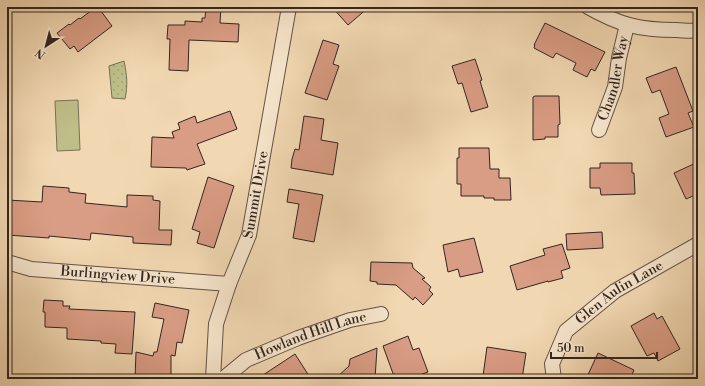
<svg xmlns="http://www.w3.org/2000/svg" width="705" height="386" font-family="'Libre Bodoni',serif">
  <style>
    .green { fill: #bebe89; stroke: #787255 }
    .park { fill: url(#park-dots); stroke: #787255 }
    .building { fill: #d99c84; stroke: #322521 }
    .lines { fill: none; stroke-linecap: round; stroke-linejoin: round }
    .minor-casing { stroke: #625245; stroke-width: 16 }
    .minor { stroke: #f7e6cd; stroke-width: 14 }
    .labels { text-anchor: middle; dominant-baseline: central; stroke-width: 4; stroke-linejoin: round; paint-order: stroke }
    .street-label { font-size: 14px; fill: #322521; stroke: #f7e6cd }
  </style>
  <defs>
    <pattern id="park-dots" width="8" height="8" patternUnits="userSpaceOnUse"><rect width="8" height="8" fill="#bebe89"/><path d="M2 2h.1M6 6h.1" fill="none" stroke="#a4a376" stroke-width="1.8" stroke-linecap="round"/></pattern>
  </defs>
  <rect width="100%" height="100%" fill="#f2d8b2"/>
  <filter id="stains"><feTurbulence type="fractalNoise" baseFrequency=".005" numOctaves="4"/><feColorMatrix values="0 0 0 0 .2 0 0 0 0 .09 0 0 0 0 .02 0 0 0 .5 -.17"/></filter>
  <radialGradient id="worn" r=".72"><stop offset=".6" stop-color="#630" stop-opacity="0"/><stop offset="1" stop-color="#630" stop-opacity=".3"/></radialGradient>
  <path class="green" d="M78,100L80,150L57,151L55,101Z"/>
  <path class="park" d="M124,61C127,75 128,85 125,99L112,98L109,66Z"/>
  <g class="building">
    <path d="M96,7H98L112,26L78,52L74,46L70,49L57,33L69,24L70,25L79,18L80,19Z"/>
    <path d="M206,7H221L220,23L239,24L238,42L189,40L188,71L169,70L170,39H167L168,25H185V21L202,22V18H205Z"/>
    <path d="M332,7H369L348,25Z"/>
    <path d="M545,23L605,52L595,71L591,69L587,77L573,70L576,63L556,53L553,58L534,48L535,45H534Z"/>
    <path d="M323,40L339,45L333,64L339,66L327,100L305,93Z"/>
    <path d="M475,59L482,80L480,81L488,107L471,112L462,83L458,84L452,66Z"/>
    <path d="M676,67L693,111L688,113L694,127L666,137L659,118L669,114L660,90L652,93L646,78Z"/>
    <path d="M535,96H559L560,124L558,125V137H545V139L533,140V97Z"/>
    <path d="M230,111L237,129L197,144L205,164L187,170L186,168L151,167L152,137L174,138L172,132L180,129L178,123L195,116L197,123Z"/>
    <path d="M304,116L324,119L321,140L338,143L333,175L291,168L292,159L295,149L299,150Z"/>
    <path d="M459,148H489L490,169H499V178H510L511,200H494V198H484V196H461V184H457V158H459Z"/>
    <path d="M698,162V194L686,199L674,173Z"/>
    <path d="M600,163H632V173H634L635,194L601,195L600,188H590V168H600Z"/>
    <path d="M208,177L234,186L214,248L197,243L200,232L192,229Z"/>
    <path d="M43,186L69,188V192L86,194L85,203L127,207V195L153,196V200L160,201L159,230H172L171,245L133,243V237L91,233L90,240L49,236V238L7,235V200L42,202Z"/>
    <path d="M289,189L323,195L314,242L293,238L299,204L287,202Z"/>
    <path d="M602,232L603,248L567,250L566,234Z"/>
    <path d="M474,238L483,272L460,277L458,269L448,272L443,245Z"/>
    <path d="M562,244L570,268L561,271L563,278L548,282V281L517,290L510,266L545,255L543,249Z"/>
    <path d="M371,262L412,263L413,268L425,278L422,279L431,287L429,290L433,294L423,305L415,297L413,300L396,285L377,284V282L370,281Z"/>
    <path d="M44,300L63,301V306H70L69,309L135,312L132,354L115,353L116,344L101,343V341L67,339V328L45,327V312H43Z"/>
    <path d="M155,303L189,310L182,343L177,342L175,356L171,355V379H135L136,352L153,356L154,352H157L164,319L152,317Z"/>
    <path d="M654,313L657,319L662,316L680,349L658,361L654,353L647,356L631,326Z"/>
    <path d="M408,336L413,350L419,348L428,372L409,379H395L383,346Z"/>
    <path d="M487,347L526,353L522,379H499L483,376Z"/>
    <path d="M377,348L375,379H335L349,366L350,359Z"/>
    <path d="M598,353L634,370L630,379H586Z"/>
    <path d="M295,354L311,379H257Z"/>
  </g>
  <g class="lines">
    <defs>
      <g id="minor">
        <path d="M588,7C620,25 639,30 676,30C683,30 691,32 698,30"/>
        <path id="s1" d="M599,130L615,87L619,58L627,25"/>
        <path id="s2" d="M7,262L31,269L229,284"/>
        <path id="s3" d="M213,379L216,324L229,284L249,235L289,7"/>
        <path id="s4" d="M223,379L246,360L298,338L350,320L381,314"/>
        <path id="s5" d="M554,379L552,364L566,331L615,291L698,244"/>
      </g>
    </defs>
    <use href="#minor" class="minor-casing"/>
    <use href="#minor" class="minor"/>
  </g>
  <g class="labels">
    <g class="street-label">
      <text stroke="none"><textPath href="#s1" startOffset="54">Chandler Way</textPath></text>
      <text stroke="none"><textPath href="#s3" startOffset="191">Summit Drive</textPath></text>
      <text stroke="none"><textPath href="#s2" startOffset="112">Burlingview Drive</textPath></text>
      <text stroke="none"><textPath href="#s5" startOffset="117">Glen Aulin Lane</textPath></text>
      <text stroke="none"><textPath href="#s4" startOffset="99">Howland Hill Lane</textPath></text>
    </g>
  </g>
  <rect width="705" height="386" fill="none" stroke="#f2d8b2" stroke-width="24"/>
  <rect x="8" y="8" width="689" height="370" fill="none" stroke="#322521" stroke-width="2"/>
  <rect x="12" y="12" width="681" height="362" fill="none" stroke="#322521"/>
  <g transform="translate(46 46) rotate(216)" stroke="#f7e6cd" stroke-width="3" paint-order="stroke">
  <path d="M0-3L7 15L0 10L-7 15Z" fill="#322521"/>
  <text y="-6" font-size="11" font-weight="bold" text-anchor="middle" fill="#322521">N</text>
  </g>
  <path d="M551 352v6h106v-6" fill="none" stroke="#322521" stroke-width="2"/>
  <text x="557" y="352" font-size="12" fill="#322521" stroke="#f7e6cd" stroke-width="3" paint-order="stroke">50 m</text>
  <rect width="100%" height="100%" filter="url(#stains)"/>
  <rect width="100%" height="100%" fill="url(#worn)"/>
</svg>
